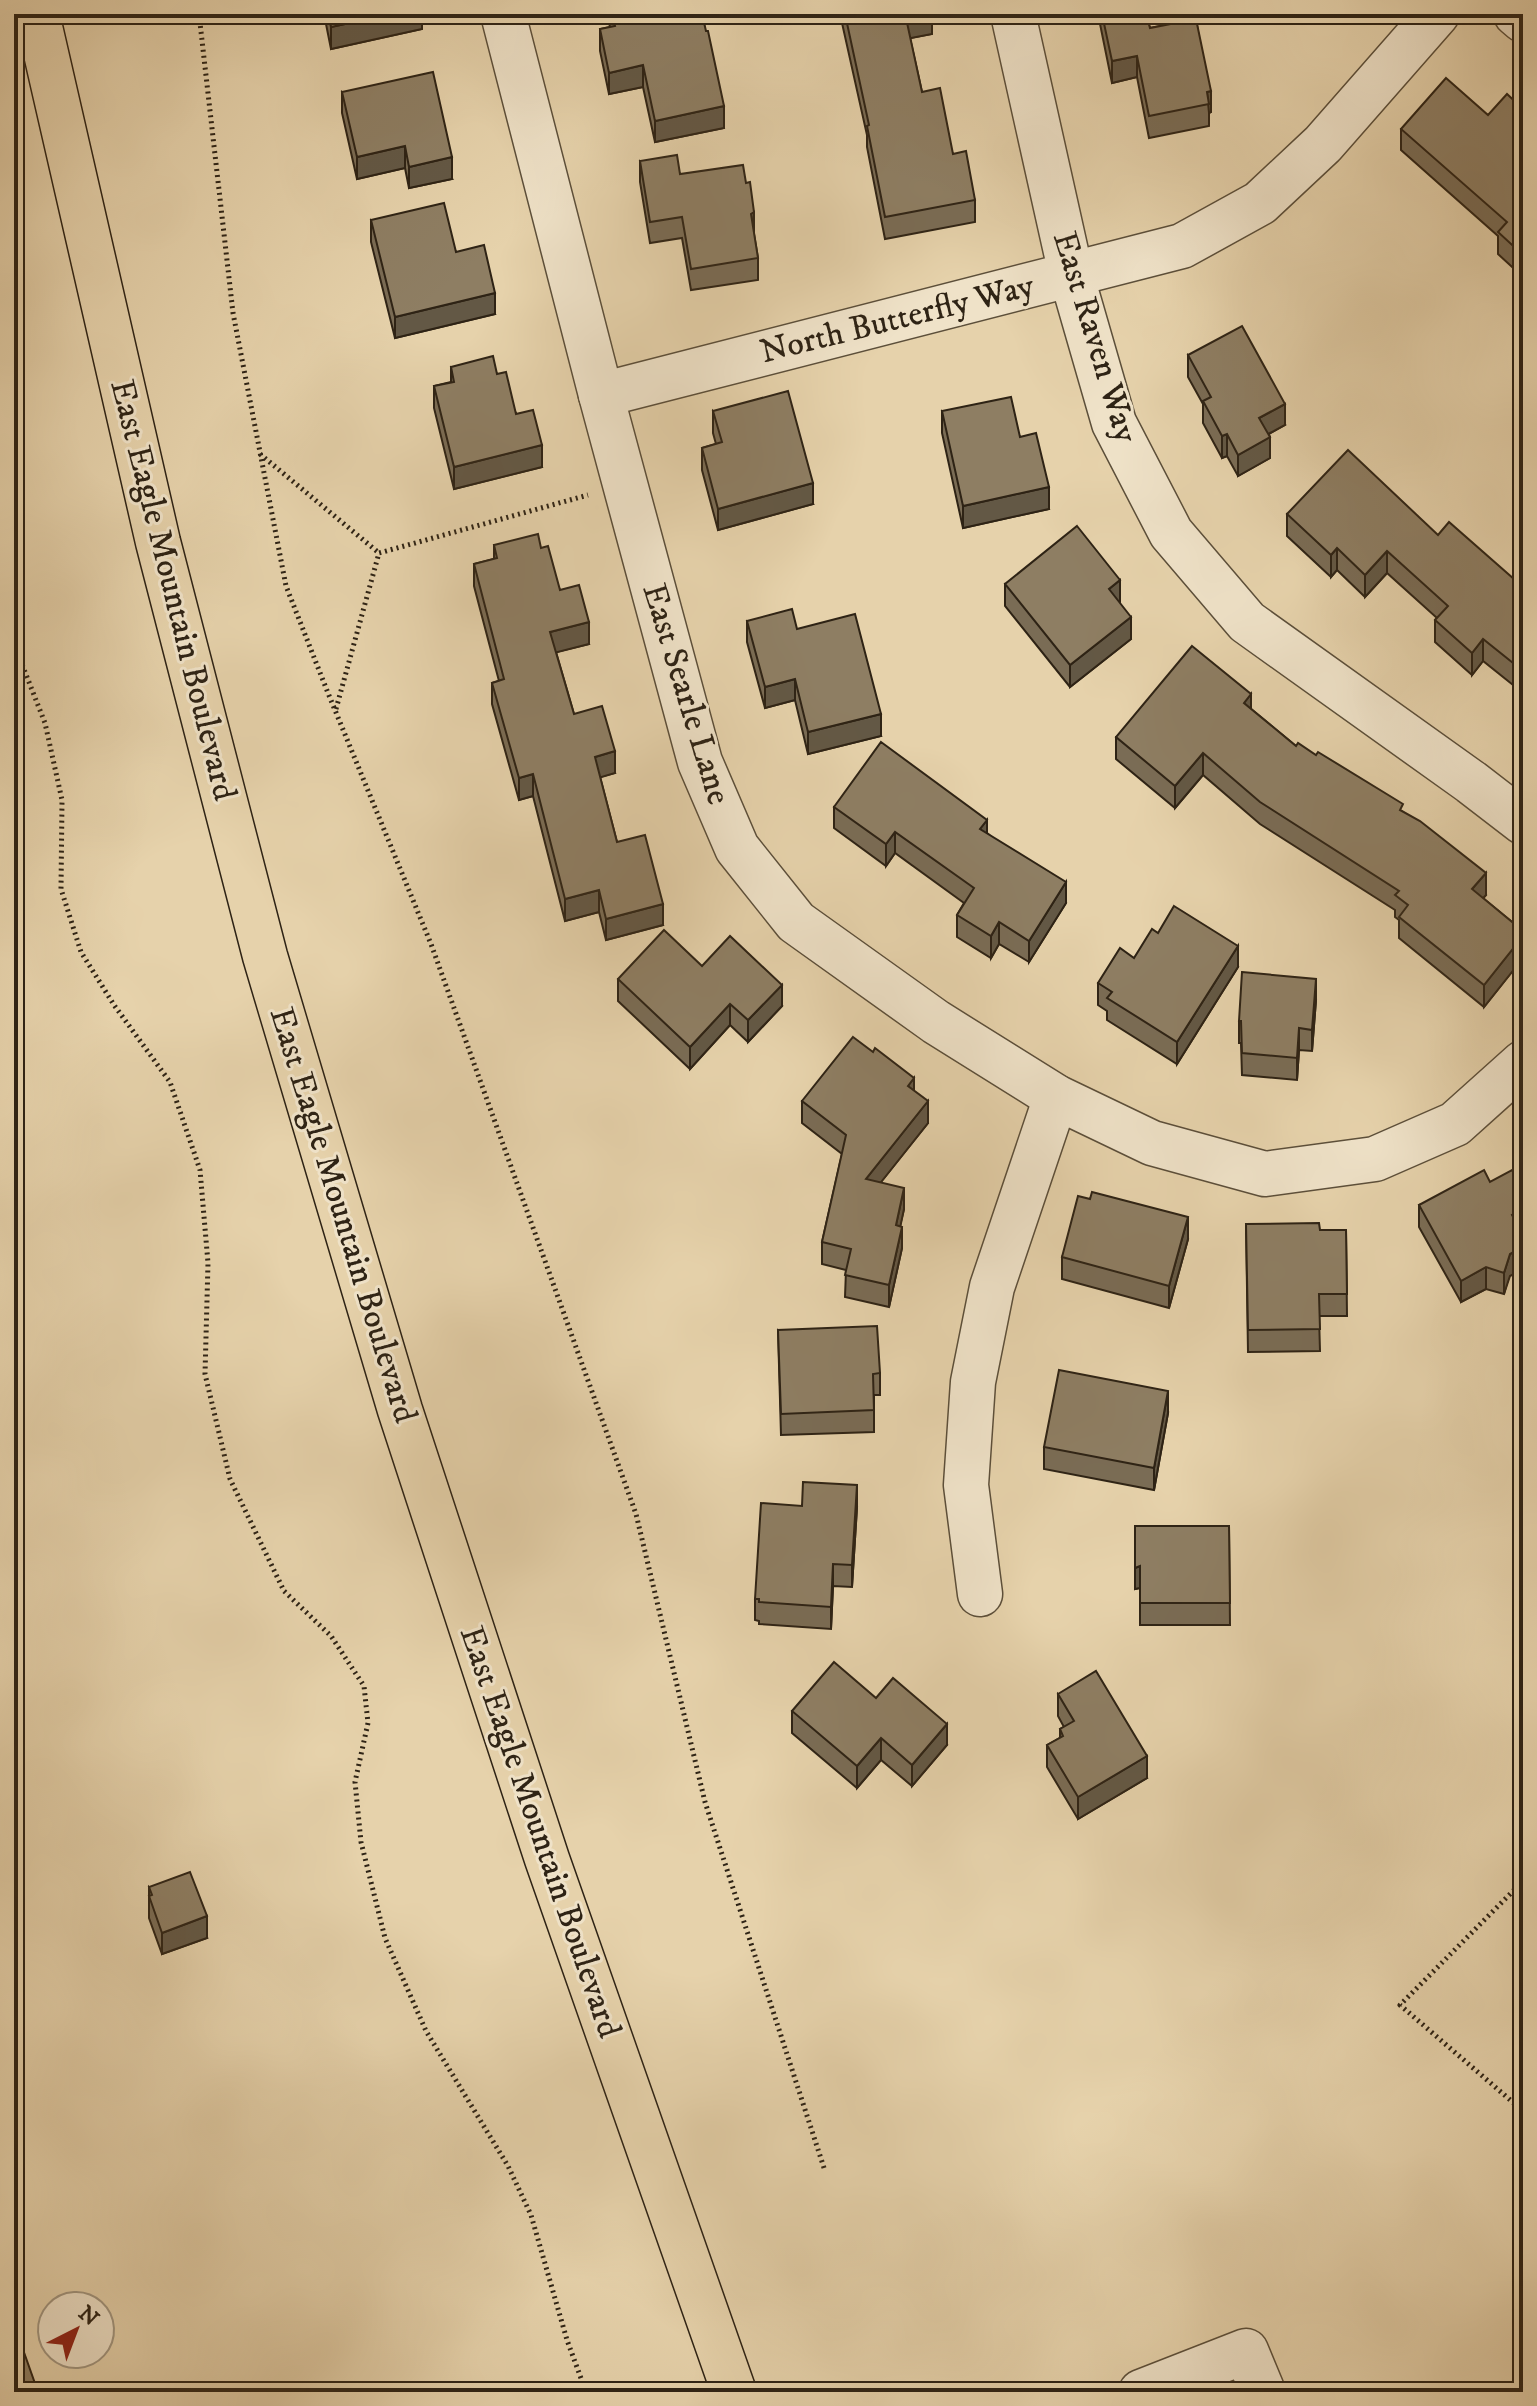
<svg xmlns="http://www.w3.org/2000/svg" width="1537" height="2406" font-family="'IM FELL DW Pica',serif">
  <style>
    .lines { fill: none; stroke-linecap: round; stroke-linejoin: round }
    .minor-casing { stroke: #5c4f3a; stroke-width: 47 }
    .major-casing { stroke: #2e2315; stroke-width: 47 }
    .path { stroke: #2e2315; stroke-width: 5; stroke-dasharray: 2 4; stroke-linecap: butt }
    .minor { stroke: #efe2c8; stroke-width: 44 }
    .major { stroke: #e6d2ab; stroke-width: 44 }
    .wall { fill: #7a6c55; stroke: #2e2315; stroke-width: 2 }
    .shaded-wall { fill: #635845; stroke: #2e2315; stroke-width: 2 }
    .building { fill: #8e7e63; stroke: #2e2315; stroke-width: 2 }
    .labels { text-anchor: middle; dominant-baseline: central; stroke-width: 6; stroke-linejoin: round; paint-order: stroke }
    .street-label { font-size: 34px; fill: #2e2315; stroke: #efe2c8 }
  </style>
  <rect width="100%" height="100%" fill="#e6d2ab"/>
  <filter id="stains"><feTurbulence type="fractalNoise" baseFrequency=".0025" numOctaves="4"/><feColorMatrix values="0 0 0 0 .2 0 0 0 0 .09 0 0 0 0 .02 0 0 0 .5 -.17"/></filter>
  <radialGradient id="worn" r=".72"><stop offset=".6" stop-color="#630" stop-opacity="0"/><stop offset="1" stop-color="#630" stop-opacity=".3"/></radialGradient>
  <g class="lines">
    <defs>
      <g id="minor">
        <path d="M503,14L601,395L700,762L737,848L796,922L936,1022L1056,1097L1152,1143L1265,1174L1375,1159L1455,1124L1523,1063"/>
        <path d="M1013,14L1071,274L1114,423L1171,533L1247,622L1471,782L1523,822"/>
        <path d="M1516,14L1523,20"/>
        <path d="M601,395L1182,246L1260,203L1323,144L1437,14"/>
        <path d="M980,1594L966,1485L973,1382L992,1287L1056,1097"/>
        <path d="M1141,2392L1246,2351L1263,2392"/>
      </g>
      <path id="major" d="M37,14L158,542L265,956L400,1410L547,1859L734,2392"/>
    </defs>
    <use href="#minor" class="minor-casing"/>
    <use href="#major" class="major-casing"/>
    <g class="path">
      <path d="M199,14L233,313L286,586L328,693L431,944L636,1514L705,1802L825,2171"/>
      <path d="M260,454L379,553"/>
      <path d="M14,612L16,649L45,723L62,800L61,889L81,952L114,1005L170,1082L200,1170L208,1263L205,1374L230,1479L284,1591L331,1636L364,1686L368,1723L355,1782L361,1842L385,1938L426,2031L508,2166L531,2215L567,2340L586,2392"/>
      <path d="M336,709L379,553L588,495"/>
      <path d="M1523,1881L1400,2005L1523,2111"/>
    </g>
    <use href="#minor" class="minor"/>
    <use href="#major" class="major"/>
  </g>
  <g class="wall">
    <path d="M324,14H422V29L331,49Z"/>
    <path d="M607,14H702L724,128L655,142L643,87L609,94L600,51V29L610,27Z"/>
    <path d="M840,14H932V34L910,38L922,92L975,200V222L885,239L867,147V135Z"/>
    <path d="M1098,14H1146L1150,28L1196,19L1211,112L1209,113V126L1149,138L1137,77L1112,83Z"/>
    <path d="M342,92L452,179L409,188L405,168L357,179L342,113Z"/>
    <path d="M1523,109V277L1498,254V236L1401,150V129Z"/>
    <path d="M640,161L680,174L754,234L758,258V280L691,290L682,238L650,243L640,182Z"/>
    <path d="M371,220L456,252L495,314L395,338L371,242Z"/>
    <path d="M1188,355L1285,425L1269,434L1270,458L1238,476L1227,456L1222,458L1203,423V404L1188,377Z"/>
    <path d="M451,367L497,374L542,467L454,489L434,408V386L451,382Z"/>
    <path d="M713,411L813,504L718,530L702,470V448L716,444L713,433Z"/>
    <path d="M942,411L1020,437L1049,509L963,528L942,433Z"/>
    <path d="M1287,514L1438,535L1523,587V693L1483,661L1472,675L1435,642V620L1437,618L1387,573L1365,597L1337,570L1331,577L1287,536Z"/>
    <path d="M494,545L541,548L560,590L589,644L556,652L574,714L615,773L600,777L617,842L663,925L606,940L599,912L565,921L533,796L519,800L492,704V683L499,681L474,586V564L494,559Z"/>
    <path d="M1005,584L1120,602H1119L1131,639L1070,687L1005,606Z"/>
    <path d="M747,621L797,629L881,736L808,754L795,700L765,708L747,642Z"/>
    <path d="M1251,709L1296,746L1403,812L1486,895L1483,898L1523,931V958L1484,1007L1399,938V920L1395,917V910L1260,824L1203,775L1175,808L1116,759V737Z"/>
    <path d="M834,807L987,833L1066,903L1029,962L999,944L991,958L957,937V915L964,903L895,853L886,866L834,828Z"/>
    <path d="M1158,933L1238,967L1177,1064L1107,1020V1011L1098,1005V983L1134,958Z"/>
    <path d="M702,966L782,1006L748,1042L730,1025L690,1069L618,1001V979Z"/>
    <path d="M1316,1000L1312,1051L1299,1050L1297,1080L1242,1075L1241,1043H1239V1021Z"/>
    <path d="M914,1091L928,1123L881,1182L904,1209L900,1226L902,1248L889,1307L845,1297L846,1270L822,1264V1242L842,1154L802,1123V1101Z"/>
    <path d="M1490,1182L1523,1190V1231L1521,1232L1504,1294L1486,1289L1461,1302L1419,1227V1205Z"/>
    <path d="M1090,1199L1188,1239L1169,1308L1062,1279V1257Z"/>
    <path d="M1246,1224L1320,1230H1346L1347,1316H1319L1320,1351L1248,1352Z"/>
    <path d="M778,1330L880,1373V1395H874V1432L781,1435Z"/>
    <path d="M1168,1413L1154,1490L1044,1469V1447Z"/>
    <path d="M802,1506L857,1507L852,1587L833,1586L831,1629L759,1624V1621L755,1620V1599Z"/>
    <path d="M1135,1526H1229L1230,1625H1140V1588L1135,1589Z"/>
    <path d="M1058,1694L1147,1778L1078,1819L1047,1767V1745L1060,1738V1729L1064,1727L1058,1716Z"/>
    <path d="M876,1698L947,1745L912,1786L881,1760L857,1788L792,1733V1711Z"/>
    <path d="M149,1887L207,1938L162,1954L149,1918Z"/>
  </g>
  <g class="shaded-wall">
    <path d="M391,14H422V29L331,49V27Z"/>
    <path d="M923,14H932V34L906,39V18Z"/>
    <path d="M1137,56V77L1112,83V61Z"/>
    <path d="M643,65V87L609,94V73Z"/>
    <path d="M1211,91V112L1209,113L1207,92Z"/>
    <path d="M724,106V128L655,142V121Z"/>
    <path d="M405,146V168L357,179V157Z"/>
    <path d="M452,157V179L409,188V167Z"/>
    <path d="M754,212V234L751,214Z"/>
    <path d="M495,293V314L395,338V317Z"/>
    <path d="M1285,404V425L1259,439V418Z"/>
    <path d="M1227,434V456L1222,458V436Z"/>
    <path d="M1270,437V458L1238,476V455Z"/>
    <path d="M542,445V467L454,489V467Z"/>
    <path d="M813,483V504L718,530V509Z"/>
    <path d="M1049,487V509L963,528V506Z"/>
    <path d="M1337,548V570L1331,577V555Z"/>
    <path d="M1387,551V573L1365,597V575Z"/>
    <path d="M1120,580V602L1109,611V589Z"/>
    <path d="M1131,617V639L1070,687V665Z"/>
    <path d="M589,622V644L550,654V632Z"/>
    <path d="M1483,639V661L1472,675V653Z"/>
    <path d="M795,679V700L765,708V687Z"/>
    <path d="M1251,694V716L1244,703Z"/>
    <path d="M881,714V736L808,754V732Z"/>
    <path d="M615,751V773L595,779V757Z"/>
    <path d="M1203,753V775L1175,808V786Z"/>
    <path d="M533,774V796L519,800V778Z"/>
    <path d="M987,820V841L980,829Z"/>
    <path d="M895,832V853L886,866V844Z"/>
    <path d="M1486,873V895L1472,911V889Z"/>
    <path d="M1066,882V903L1029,962V941Z"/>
    <path d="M599,890V912L565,921V899Z"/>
    <path d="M663,904V925L606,940V919Z"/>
    <path d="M999,922V944L991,958V936Z"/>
    <path d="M1523,936V958L1484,1007V985Z"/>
    <path d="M1238,946V967L1177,1064V1042Z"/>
    <path d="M1316,979V1000L1312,1051V1030Z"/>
    <path d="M782,985V1006L748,1042V1020Z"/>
    <path d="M730,1004V1025L690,1069V1047Z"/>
    <path d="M1299,1028V1050L1297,1080V1058Z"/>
    <path d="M914,1078V1100L908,1086Z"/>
    <path d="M928,1101V1123L866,1201V1179Z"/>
    <path d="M904,1188V1209L896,1247V1225Z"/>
    <path d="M1523,1209V1231L1512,1236V1215Z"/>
    <path d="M1188,1217V1239L1169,1308V1286Z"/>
    <path d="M902,1227V1248L889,1307V1285Z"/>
    <path d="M1523,1247V1269L1510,1276L1504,1294V1273L1510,1254Z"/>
    <path d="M1486,1267V1289L1461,1302V1281Z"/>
    <path d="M1168,1391V1413L1154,1490V1468Z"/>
    <path d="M857,1485V1507L852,1587V1565Z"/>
    <path d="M833,1564V1586L831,1629V1607Z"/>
    <path d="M1140,1566V1588L1135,1589V1568Z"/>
    <path d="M947,1724V1745L912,1786V1765Z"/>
    <path d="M881,1738V1760L857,1788V1766Z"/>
    <path d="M1147,1756V1778L1078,1819V1797Z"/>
    <path d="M207,1916V1938L162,1954V1933Z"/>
  </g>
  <g class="building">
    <path d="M328,14H391L331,27Z"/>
    <path d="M612,14H702L706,31H708L724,106L655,121L643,65L609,73L600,29L615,26Z"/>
    <path d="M845,14H923L906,18L922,92L940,88L953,154L966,151L975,200L885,217L867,126L869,125Z"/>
    <path d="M1102,14H1146L1150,28L1196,19L1211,91L1207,92L1209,104L1149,116L1137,56L1112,61Z"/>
    <path d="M433,72L452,157L409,167L405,146L357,157L342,92Z"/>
    <path d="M1446,78L1488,115L1507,94L1523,109V255L1498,232L1507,222L1401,129Z"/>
    <path d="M677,155L680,174L743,165L746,183L750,182L754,212L751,214L758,258L691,269L682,217L650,222L640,161Z"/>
    <path d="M444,203L456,252L484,245L495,293L395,317L371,220Z"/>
    <path d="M1242,326L1285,404L1259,418L1270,437L1238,455L1227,434L1222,436L1203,401L1211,397L1188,355Z"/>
    <path d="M493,356L497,374L506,372L516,414L533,410L542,445L454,467L434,386L454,382L451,367Z"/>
    <path d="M788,391L813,483L718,509L702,448L722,442L713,411Z"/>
    <path d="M1011,397L1020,437L1036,433L1049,487L963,506L942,411Z"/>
    <path d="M1348,450L1438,535L1449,522L1523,587V671L1483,639L1472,653L1435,620L1448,606L1387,551L1365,575L1337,548L1331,555L1287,514Z"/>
    <path d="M1077,526L1120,580L1109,589L1131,617L1070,665L1005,584Z"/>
    <path d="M538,534L541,548L548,546L560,590L579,585L589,622L550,632L574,714L602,706L615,751L595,757L617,842L645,835L663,904L606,919L599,890L565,899L533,774L519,778L492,683L504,679L474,564L497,558L494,545Z"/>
    <path d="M792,609L797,629L855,614L881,714L808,732L795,679L765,687L747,621Z"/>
    <path d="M1192,646L1251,694L1244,703L1296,746L1298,743L1316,755L1318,752L1403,804L1400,810L1420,821L1486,873L1472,889L1523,931V936L1484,985L1399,917L1408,905L1395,895L1399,891L1260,802L1203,753L1175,786L1116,737Z"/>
    <path d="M881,742L987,820L980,829L1066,882L1029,941L999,922L991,936L957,915L974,888L895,832L886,844L834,807Z"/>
    <path d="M1174,906L1238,946L1177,1042L1107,998L1112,992L1098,983L1120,948L1134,958L1152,929L1158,933Z"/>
    <path d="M664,930L702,966L730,936L782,985L748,1020L730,1004L690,1047L618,979Z"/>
    <path d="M1242,972L1316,979L1312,1030L1299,1028L1297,1058L1242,1053L1241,1021H1239Z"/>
    <path d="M853,1037L873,1052L875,1048L914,1078L908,1086L928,1101L866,1179L904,1188L896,1225L902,1227L889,1285L845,1275L851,1249L822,1242L846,1135L802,1101Z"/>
    <path d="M1484,1170L1490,1182L1512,1170L1523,1190V1209L1512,1215L1523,1235V1247L1510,1254L1504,1273L1486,1267L1461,1281L1419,1205Z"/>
    <path d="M1092,1192L1188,1217L1169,1286L1062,1257L1078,1196L1090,1199Z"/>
    <path d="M1319,1223L1320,1230H1346L1347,1294H1319L1320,1329L1248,1330L1246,1224Z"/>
    <path d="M877,1326L880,1373L873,1374L874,1410L781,1414L778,1330Z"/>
    <path d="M1059,1370L1168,1391L1154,1468L1044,1447Z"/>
    <path d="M803,1482L857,1485L852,1565L833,1564L831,1607L759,1602V1599H755L761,1503L802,1506Z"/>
    <path d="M1135,1526H1229L1230,1603H1140V1566L1135,1568Z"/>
    <path d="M834,1662L876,1698L893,1678L947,1724L912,1765L881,1738L857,1766L792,1711Z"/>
    <path d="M1096,1671L1147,1756L1078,1797L1047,1745L1063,1736L1060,1729L1074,1721L1058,1694Z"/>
    <path d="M190,1872L207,1916L162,1933L149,1896L152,1895L149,1887Z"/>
    <path d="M14,2324L38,2392H14Z"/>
  </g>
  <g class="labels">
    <g class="street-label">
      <text transform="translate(897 319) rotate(-14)">North Butterfly Way</text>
      <text transform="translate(1095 337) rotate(73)">East Raven Way</text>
      <text transform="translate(173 590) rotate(76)">East Eagle Mountain Boulevard</text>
      <text transform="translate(686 694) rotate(73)">East Searle Lane</text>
      <text transform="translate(343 1215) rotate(73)">East Eagle Mountain Boulevard</text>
      <text transform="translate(540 1832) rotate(71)">East Eagle Mountain Boulevard</text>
    </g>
  </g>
  <rect width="1537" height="2406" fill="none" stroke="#e6d2ab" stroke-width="48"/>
  <rect x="16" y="16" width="1505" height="2374" fill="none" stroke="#2e2315" stroke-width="4"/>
  <rect x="24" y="24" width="1489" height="2358" fill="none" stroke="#2e2315" stroke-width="2"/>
  <g transform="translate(76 2330) rotate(42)"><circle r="38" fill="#efe2c8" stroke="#a29680" stroke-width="2"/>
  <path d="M0-6L14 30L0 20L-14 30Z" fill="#8f2418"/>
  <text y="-12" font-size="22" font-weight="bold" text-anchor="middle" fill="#2e2315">N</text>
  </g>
  <rect width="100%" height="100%" filter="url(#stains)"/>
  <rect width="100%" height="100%" fill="url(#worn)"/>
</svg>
